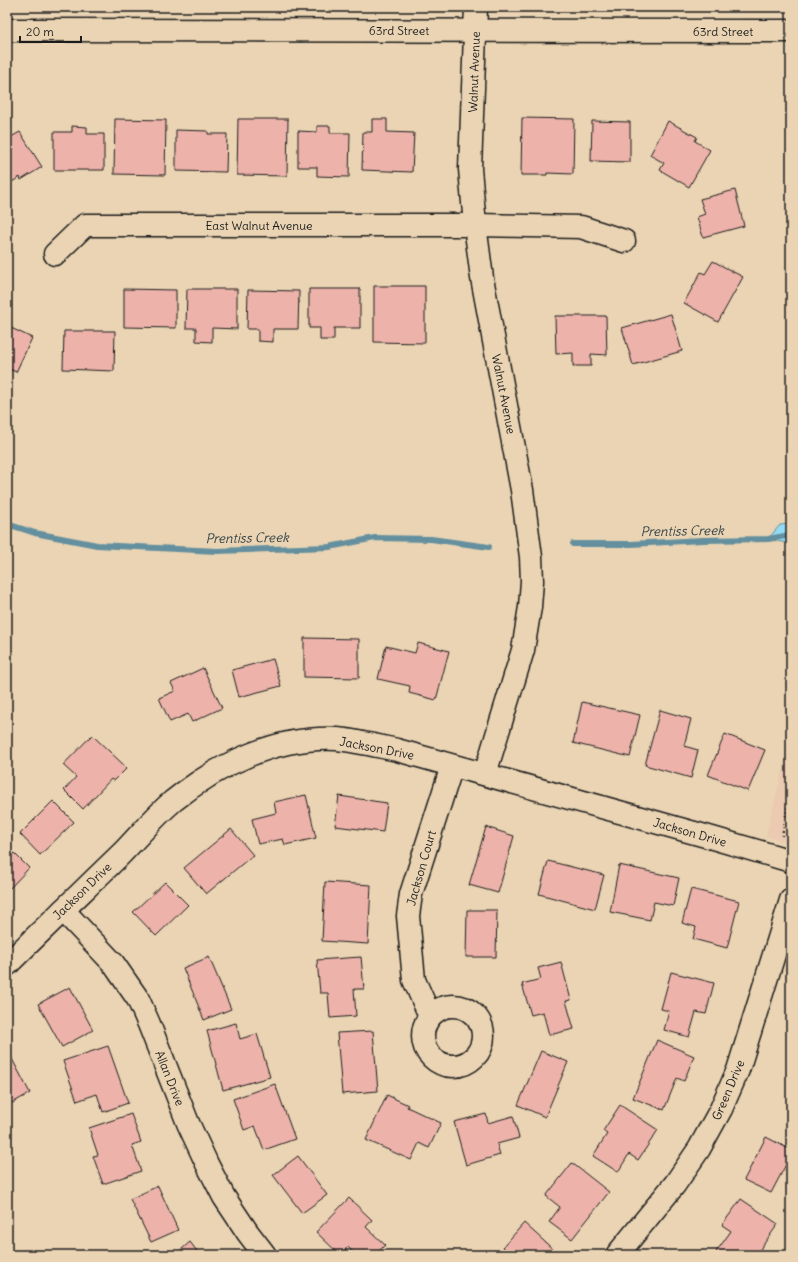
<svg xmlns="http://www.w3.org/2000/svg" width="798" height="1262" font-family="Delius,sans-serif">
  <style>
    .built { fill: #ebcab1 }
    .water { fill: #93dbf5; stroke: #638f9e }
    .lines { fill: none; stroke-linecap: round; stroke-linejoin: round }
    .stream { stroke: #638f9e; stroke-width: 6 }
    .building { fill: #edb3ab; stroke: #1c1c1c }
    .street-casing { stroke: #1c1c1c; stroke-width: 25 }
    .path { stroke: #1c1c1c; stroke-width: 2.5; stroke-dasharray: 1 3; stroke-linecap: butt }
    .street { stroke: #ead4b3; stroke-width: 22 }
    .labels { text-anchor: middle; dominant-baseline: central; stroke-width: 4; stroke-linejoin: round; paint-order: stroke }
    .street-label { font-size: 12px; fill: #1c1c1c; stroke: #ead4b3 }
    .water-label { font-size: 13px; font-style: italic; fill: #344247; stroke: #ead4b3 }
  </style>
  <rect width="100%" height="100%" fill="#ead4b3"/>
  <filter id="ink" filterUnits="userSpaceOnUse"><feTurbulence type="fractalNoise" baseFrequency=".025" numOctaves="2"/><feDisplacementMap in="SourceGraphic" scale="8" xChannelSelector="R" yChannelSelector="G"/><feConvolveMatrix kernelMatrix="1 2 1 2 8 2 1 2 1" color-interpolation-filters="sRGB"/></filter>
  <g filter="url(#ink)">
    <path class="built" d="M791,737V843L766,836Z"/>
    <path class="water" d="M791,524V544L768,539L780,525Z"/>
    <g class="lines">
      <g class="stream">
        <path d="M7,524L35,533L97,545L217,551L329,547L375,538L431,539L489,547"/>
        <path d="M573,544H631L702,540L768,539L791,535"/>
      </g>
    </g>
    <g class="building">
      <path d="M522,118L574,119L573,174L547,173V175H521Z"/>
      <path d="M115,119L166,120L165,175L114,174Z"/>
      <path d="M238,119H288L287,176L237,175Z"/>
      <path d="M372,119H387V132L414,133L412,172L362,170L363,132H372Z"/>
      <path d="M592,121L630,122V162L591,161Z"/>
      <path d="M668,121L697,137L695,141L710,150L689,187L660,170L664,163L650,155Z"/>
      <path d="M72,126L87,127V134H104V170H54V132H72Z"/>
      <path d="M317,126H330V133H350L349,177L317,176V167H298V131L317,132Z"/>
      <path d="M176,130L208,131V134H227L226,172L176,171Z"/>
      <path d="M7,131L11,137L20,132L42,167L21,180L20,177L7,185Z"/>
      <path d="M735,190L744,226L703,237L697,217L705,214L700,199Z"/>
      <path d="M713,261L743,277L718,322L684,303L701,272L705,274Z"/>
      <path d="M374,286H425V343L374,342Z"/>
      <path d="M124,289L176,290V328L124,327Z"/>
      <path d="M187,289H237V329L212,328V342L196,341V328H186Z"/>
      <path d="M309,289H360V328H334V340H320V328H309Z"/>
      <path d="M248,290L299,291L298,329H273V342L258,341V329H247Z"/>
      <path d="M671,314L682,351L633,365L622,328Z"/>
      <path d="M555,316H606L607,355L591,354V366H573V353L556,354Z"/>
      <path d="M7,326L32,338L16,372L7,368Z"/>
      <path d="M64,331H115L114,371L63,369Z"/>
      <rect x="789" y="397" width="2" height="33"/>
      <path d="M304,638L359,639V678L304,677Z"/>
      <path d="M418,643L449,651L436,700L409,693L410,686L378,679L386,646L415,653Z"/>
      <path d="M273,659L281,686L239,697L232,670Z"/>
      <path d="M203,668L222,708L192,722L188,714L170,722L159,698L175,691L171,683Z"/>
      <path d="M582,702L640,715L630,757L573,743Z"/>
      <path d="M660,710L691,719L684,746L698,750L691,778L645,765Z"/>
      <path d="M725,734L765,750L748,791L708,775Z"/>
      <path d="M92,735L127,768L114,781L111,779L83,809L64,790L76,777L63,765Z"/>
      <path d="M306,795L316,838L285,845L283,839L258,844L252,819L276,813L274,802Z"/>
      <path d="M339,796L387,803L383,832L335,826Z"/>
      <path d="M53,801L74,822L40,855L20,834Z"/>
      <path d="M486,827L514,836L498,893L469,885Z"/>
      <path d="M231,829L253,855L206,894L184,868Z"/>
      <path d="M7,846L29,868L10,888L7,886Z"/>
      <path d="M548,861L604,875L595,909L539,894Z"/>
      <path d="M619,865L679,878L673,906L654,902L650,920L610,912Z"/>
      <path d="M165,882L188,905L156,936L133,912Z"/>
      <path d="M325,882L371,885L368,944L322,941Z"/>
      <path d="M691,889L739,901L727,948L693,939L696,927L682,923Z"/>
      <path d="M467,910H497L496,957H466Z"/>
      <path d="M209,957L231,1009L204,1020L183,968Z"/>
      <path d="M361,957L364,989H354L356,1016L330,1018L328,993H320L317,960Z"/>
      <path d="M561,962L571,1000L566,1001L574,1029L549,1035L543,1012L531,1015L522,984L541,979L538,968Z"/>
      <path d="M671,972L714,983L706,1014L696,1012L689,1037L664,1030L669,1011L661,1009Z"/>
      <path d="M70,987L93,1030L62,1047L38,1004Z"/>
      <path d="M236,1023L240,1039L257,1034L270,1077L223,1090L207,1031Z"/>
      <path d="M373,1031L378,1091L342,1094L337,1033Z"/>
      <path d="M657,1040L694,1056L684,1081L677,1078L664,1110L633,1098Z"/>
      <path d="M108,1046L128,1103L103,1112L97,1094L77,1101L63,1061Z"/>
      <path d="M541,1051L568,1062L545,1117L518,1105Z"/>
      <path d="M11,1057L30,1093L7,1106V1059Z"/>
      <path d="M275,1084L295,1139L264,1150L255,1126L244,1130L233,1099Z"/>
      <path d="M387,1095L408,1105L407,1107L441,1123L429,1148L419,1143L411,1160L366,1140Z"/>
      <path d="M620,1105L658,1130L638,1160L629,1154L618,1172L593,1156L607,1134L603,1131Z"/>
      <path d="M131,1114L141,1142L132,1145L141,1171L103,1184L93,1156L98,1155L89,1128Z"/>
      <path d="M486,1114L488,1123L513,1116L519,1138L497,1144L500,1155L466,1165L454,1122Z"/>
      <path d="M766,1137L791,1150V1155L771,1193L744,1180Z"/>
      <path d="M298,1156L327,1195L302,1213L273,1175Z"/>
      <path d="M572,1163L609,1192L572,1239L549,1222L560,1207L546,1196Z"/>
      <path d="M158,1186L178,1230L151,1242L130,1199Z"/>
      <path d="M349,1198L372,1220L366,1227L385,1245L375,1255H356L348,1247L340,1255L316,1232Z"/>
      <path d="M741,1199L778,1224L756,1255H721L716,1252L731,1231L722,1225Z"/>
      <path d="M524,1223L557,1253L555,1255H505L508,1252L503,1247Z"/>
      <path d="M190,1242L200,1255H175Z"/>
    </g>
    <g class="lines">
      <defs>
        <g id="street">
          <path d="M476,7L470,169L475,225L482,278L522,490L531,557L532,581L530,607L523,650L485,774"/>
          <path d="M7,30L791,31"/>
          <path d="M55,254L85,225H475L581,227L624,241"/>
          <path d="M63,910L113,963L138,999L149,1024L188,1123L207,1164L224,1197L248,1233L265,1255"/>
          <path d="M7,965C44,928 82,892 120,855C137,838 154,817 173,801C219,764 276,736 337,739C357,741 377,746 397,750L709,837L791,861"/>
          <circle cx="453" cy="1036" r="30"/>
          <path d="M430,1016L414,980L408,916L411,894L452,766"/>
          <path d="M617,1255L675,1184L699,1149L721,1109L738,1070L791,900"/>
        </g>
      </defs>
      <use href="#street" class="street-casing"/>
      <path class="path" d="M782,836L791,788"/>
      <use href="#street" class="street"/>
    </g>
  </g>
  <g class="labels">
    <g class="street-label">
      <text x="399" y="30">63rd Street</text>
      <text x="723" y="31">63rd Street</text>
      <text transform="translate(474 72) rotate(-88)">Walnut Avenue</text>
      <text x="259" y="225">East Walnut Avenue</text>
      <text transform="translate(504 394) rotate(79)">Walnut Avenue</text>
      <text transform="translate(377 748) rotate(11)">Jackson Drive</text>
      <text transform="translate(690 832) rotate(16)">Jackson Drive</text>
      <text transform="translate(421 868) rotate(-74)">Jackson Court</text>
      <text transform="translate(82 891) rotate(-44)">Jackson Drive</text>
      <text transform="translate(170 1078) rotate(68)">Allan Drive</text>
      <text transform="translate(728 1090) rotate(-67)">Green Drive</text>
    </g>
    <g class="water-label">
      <text transform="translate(682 531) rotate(-1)">Prentiss Creek</text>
      <text transform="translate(247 538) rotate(-1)">Prentiss Creek</text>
    </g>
  </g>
  <rect width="798" height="1262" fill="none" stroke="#ead4b3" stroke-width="24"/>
  <rect x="12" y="12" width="774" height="1238" fill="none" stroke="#1c1c1c" stroke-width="1.5" filter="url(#ink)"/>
  <path d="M20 36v6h61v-6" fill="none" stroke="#1c1c1c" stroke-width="2"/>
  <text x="26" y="36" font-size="12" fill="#1c1c1c" stroke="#ead4b3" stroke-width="3" paint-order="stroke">20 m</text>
</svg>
